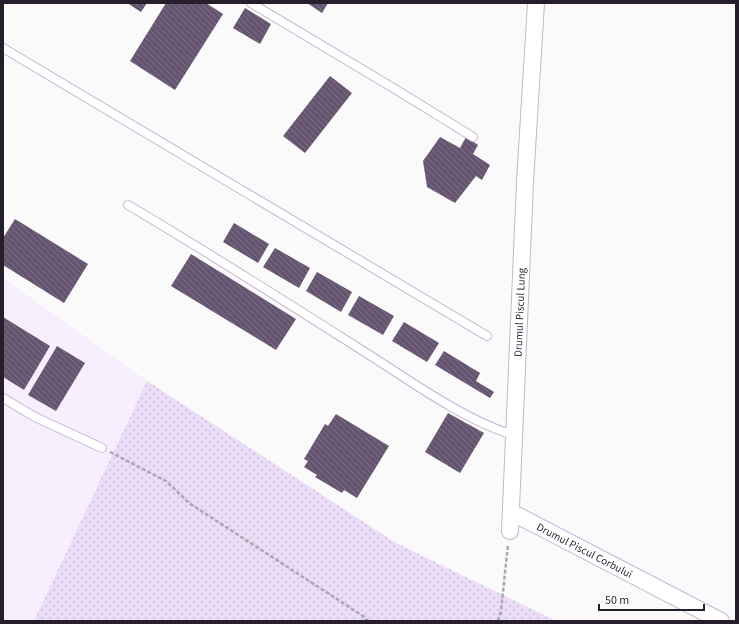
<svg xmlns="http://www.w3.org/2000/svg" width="739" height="624" font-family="'Source Sans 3',sans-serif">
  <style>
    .built { fill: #f7eefe }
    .grass { fill: url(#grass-dots) }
    .building { fill: url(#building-back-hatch) }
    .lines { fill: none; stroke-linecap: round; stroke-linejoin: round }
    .service-casing { stroke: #c7b4d4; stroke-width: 10 }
    .minor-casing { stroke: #c7b4d4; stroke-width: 18 }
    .path { stroke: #aba9ad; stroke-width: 2.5; stroke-dasharray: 4 2; stroke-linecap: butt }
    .service { stroke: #fff; stroke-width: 8 }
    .minor { stroke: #fff; stroke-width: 16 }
    .labels { text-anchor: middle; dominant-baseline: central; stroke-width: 4; stroke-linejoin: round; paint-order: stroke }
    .street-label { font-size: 11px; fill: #261f2b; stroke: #fff }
  </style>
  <defs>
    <pattern id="grass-dots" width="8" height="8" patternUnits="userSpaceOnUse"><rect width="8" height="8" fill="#ebdcf7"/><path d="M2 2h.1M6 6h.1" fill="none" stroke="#c9bcd4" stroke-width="1.8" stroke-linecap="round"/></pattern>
    <pattern id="building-back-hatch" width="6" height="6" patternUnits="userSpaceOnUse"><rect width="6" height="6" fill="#665571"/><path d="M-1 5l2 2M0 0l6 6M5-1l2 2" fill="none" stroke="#7c6f84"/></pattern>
  </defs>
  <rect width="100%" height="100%" fill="#fafafa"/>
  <path class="built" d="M3,278L147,381L34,621H3Z"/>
  <path class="grass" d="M147,381L396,543L556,621H34Z"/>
  <g class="building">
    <path d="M127,3H147L141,12Z"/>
    <path d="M166,3H206L223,14L175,90L130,61Z"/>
    <path d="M307,3H328L322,13Z"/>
    <path d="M245,8L271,24L260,44L233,28Z"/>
    <path d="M330,76L352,93L305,153L283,136Z"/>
    <path d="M440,137L460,148L466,137L478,145L473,154L490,165L482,180L476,176L455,203L427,187L423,161Z"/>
    <path d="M15,219L88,264L64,303L3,265V238Z"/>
    <path d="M234,223L269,244L258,263L223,242Z"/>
    <path d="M275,248L310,268L299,288L263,267Z"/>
    <path d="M191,254L296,319L276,350L171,286Z"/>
    <path d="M317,272L352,292L341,312L306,291Z"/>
    <path d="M359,296L394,316L383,335L348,315Z"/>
    <path d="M3,317L50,346L24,390L3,377Z"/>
    <path d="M404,322L439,343L427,362L392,341Z"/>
    <path d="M57,346L85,363L56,411L28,395Z"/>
    <path d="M444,351L480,373L476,381L494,392L490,398L435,365Z"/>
    <path d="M448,413L484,433L460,473L425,452Z"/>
    <path d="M336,414L389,446L357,498L344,490L342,493L315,477L317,475L304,467L308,461L304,459L325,424L328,426Z"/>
  </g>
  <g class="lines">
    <defs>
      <g id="service">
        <path d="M251,3L395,89L473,137"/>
        <path d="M3,48L487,336"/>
        <path d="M128,205C206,251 283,300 360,349C408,379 460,418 513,435"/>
        <path d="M3,398L35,417L102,448"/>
      </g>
      <g id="minor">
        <path id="s1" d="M511,512L721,621"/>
        <path id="s2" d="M510,531L525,182L536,3"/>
      </g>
    </defs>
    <use href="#service" class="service-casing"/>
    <use href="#minor" class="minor-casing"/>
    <g class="path">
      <path d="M110,452L166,481L189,503L363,616L368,621"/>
      <path d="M498,621L501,611L508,544"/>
    </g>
    <use href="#service" class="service"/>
    <use href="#minor" class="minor"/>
  </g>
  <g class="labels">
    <g class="street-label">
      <text stroke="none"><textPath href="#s2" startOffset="219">Drumul Piscul Lung</textPath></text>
      <text stroke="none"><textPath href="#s1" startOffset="83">Drumul Piscul Corbului</textPath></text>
    </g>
  </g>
  <rect width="739" height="624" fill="none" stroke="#261f2b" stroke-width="8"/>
  <path d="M599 604v6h105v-6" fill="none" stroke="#261f2b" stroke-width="2"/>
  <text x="605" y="604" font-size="12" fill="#261f2b" stroke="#ffffff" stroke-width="3" paint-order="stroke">50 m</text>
</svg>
